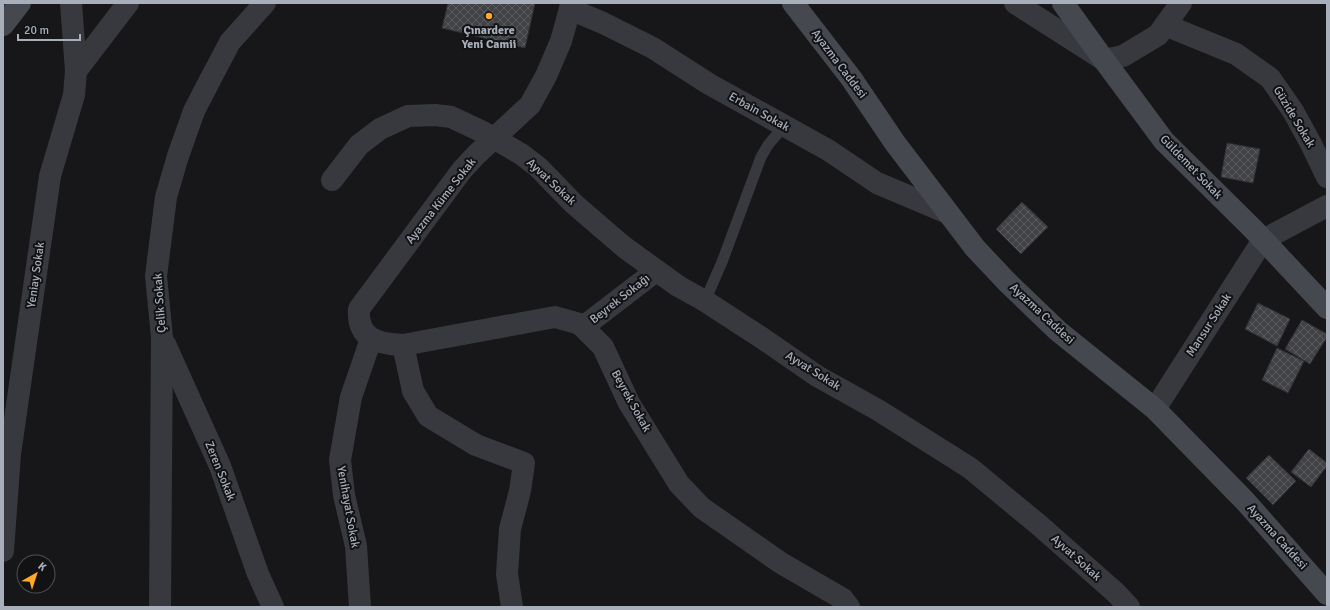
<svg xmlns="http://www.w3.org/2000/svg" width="1330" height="610" font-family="Signika,sans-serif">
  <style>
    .building { fill: url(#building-cross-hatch); stroke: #313135 }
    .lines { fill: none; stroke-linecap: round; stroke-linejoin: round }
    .lane { stroke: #38393f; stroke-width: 11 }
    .street { stroke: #38393f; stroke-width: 22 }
    .secondary { stroke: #45484f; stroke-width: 22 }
    .poi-dot { fill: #ffa929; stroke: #121214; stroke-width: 1.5 }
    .labels { text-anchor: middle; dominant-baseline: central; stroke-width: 4; stroke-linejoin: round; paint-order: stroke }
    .poi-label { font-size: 12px; font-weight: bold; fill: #a8afba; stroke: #121214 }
    .street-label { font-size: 12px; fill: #a8afba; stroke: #121214 }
  </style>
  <defs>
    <pattern id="building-cross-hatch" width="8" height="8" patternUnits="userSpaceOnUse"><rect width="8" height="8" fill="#414246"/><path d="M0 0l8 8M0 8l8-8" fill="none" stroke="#5a5b5f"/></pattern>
  </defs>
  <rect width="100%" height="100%" fill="#171719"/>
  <g class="building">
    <path d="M448,3H535L525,48L442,28Z"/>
    <path d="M1227,143L1260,149L1253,183L1221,177Z"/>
    <path d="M1022,202L1048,227L1021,254L996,229Z"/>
    <path d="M1258,303L1290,319L1277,346L1245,329Z"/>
    <path d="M1302,320L1327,334V337L1310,364L1285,349Z"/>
    <path d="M1277,348L1304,361L1288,393L1262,380Z"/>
    <path d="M1309,449L1327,463V466L1311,487L1291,472Z"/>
    <path d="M1269,455L1296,481L1273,505L1246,478Z"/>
  </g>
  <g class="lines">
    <path class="lane" d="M705,301L722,262L761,157L768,145L784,126"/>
    <g class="street">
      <path d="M571,3L570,9L561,41L546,76L530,105L477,154L462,170L359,309C357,339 378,344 403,345L555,317L580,324L603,347L629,403L679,484L702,508L781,563L843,599L849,607"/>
      <path d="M1015,3L1104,60L1123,56L1158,35L1181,3"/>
      <path d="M570,9L603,23L653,48L709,84L828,150L877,183L948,213"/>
      <path d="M1165,25L1236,54L1270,78L1293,111L1311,144L1327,177"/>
      <path d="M76,71L128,3"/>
      <path d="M332,180L359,145L380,129L408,116L435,115L451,117L483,132L521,154L538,167L574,204L624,247L678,286L705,301L762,338L817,376L878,410L970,468L1039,525L1116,593L1129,607"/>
      <path d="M583,327L656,271"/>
      <path d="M165,344L220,466L258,574L273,607"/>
      <path d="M403,345L413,391L428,416L476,445L524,463L520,491L510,529L507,574L512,607"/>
      <path d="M1155,409L1263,240L1327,206"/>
      <path d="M3,551L10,454L50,176L74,95L76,71L71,3"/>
      <path d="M160,607L162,337L156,276L166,197L178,156L194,111L210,80L230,42L265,3"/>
      <path d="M360,607L356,546L344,495L340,460L351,397L371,339"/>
    </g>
    <g class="secondary">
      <path d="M793,3L851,78L895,143L975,248L1007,282L1058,331L1155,409L1245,501L1327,594"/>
      <path d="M1063,3L1104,60L1164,141L1253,229L1327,308"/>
      <path d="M3,25L20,3"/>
    </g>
  </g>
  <circle class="poi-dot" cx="489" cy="16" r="4"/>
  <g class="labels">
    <g class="poi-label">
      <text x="489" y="30">Çınardere<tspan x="489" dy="14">Yeni Camii</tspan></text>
    </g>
    <g class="street-label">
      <text transform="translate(839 64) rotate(53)">Ayazma Caddesi</text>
      <text transform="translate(759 112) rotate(29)">Erbain Sokak</text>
      <text transform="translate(1294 117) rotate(59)">Güzide Sokak</text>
      <text transform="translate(1191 167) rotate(46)">Güldemet Sokak</text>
      <text transform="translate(551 182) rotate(43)">Ayvat Sokak</text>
      <text transform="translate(441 201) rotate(-52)">Ayazma Küme Sokak</text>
      <text transform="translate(36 275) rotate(-82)">Yeniay Sokak</text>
      <text transform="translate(620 299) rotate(-38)">Beyrek Sokağı</text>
      <text transform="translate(160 303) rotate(-94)">Çelik Sokak</text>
      <text transform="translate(1042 314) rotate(43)">Ayazma Caddesi</text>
      <text transform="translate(1209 325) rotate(-57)">Mansur Sokak</text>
      <text transform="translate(813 371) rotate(32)">Ayvat Sokak</text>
      <text transform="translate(631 401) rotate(61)">Beyrek Sokak</text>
      <text transform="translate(220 471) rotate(68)">Zeren Sokak</text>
      <text transform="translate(348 507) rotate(80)">Yenihayat Sokak</text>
      <text transform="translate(1277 537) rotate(48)">Ayazma Caddesi</text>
      <text transform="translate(1076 558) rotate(42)">Ayvat Sokak</text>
    </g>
  </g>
  <rect width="1330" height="610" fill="none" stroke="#a8afba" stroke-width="8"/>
  <g transform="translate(36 574) rotate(39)"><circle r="19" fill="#121214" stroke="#4e5156"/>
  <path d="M0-3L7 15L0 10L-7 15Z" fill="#ffa929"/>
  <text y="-6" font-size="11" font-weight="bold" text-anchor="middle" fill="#a8afba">K</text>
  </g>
  <path d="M18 34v6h62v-6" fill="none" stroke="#a8afba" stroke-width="2"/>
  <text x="24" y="34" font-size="12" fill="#a8afba" stroke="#121214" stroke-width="3" paint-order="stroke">20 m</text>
</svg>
